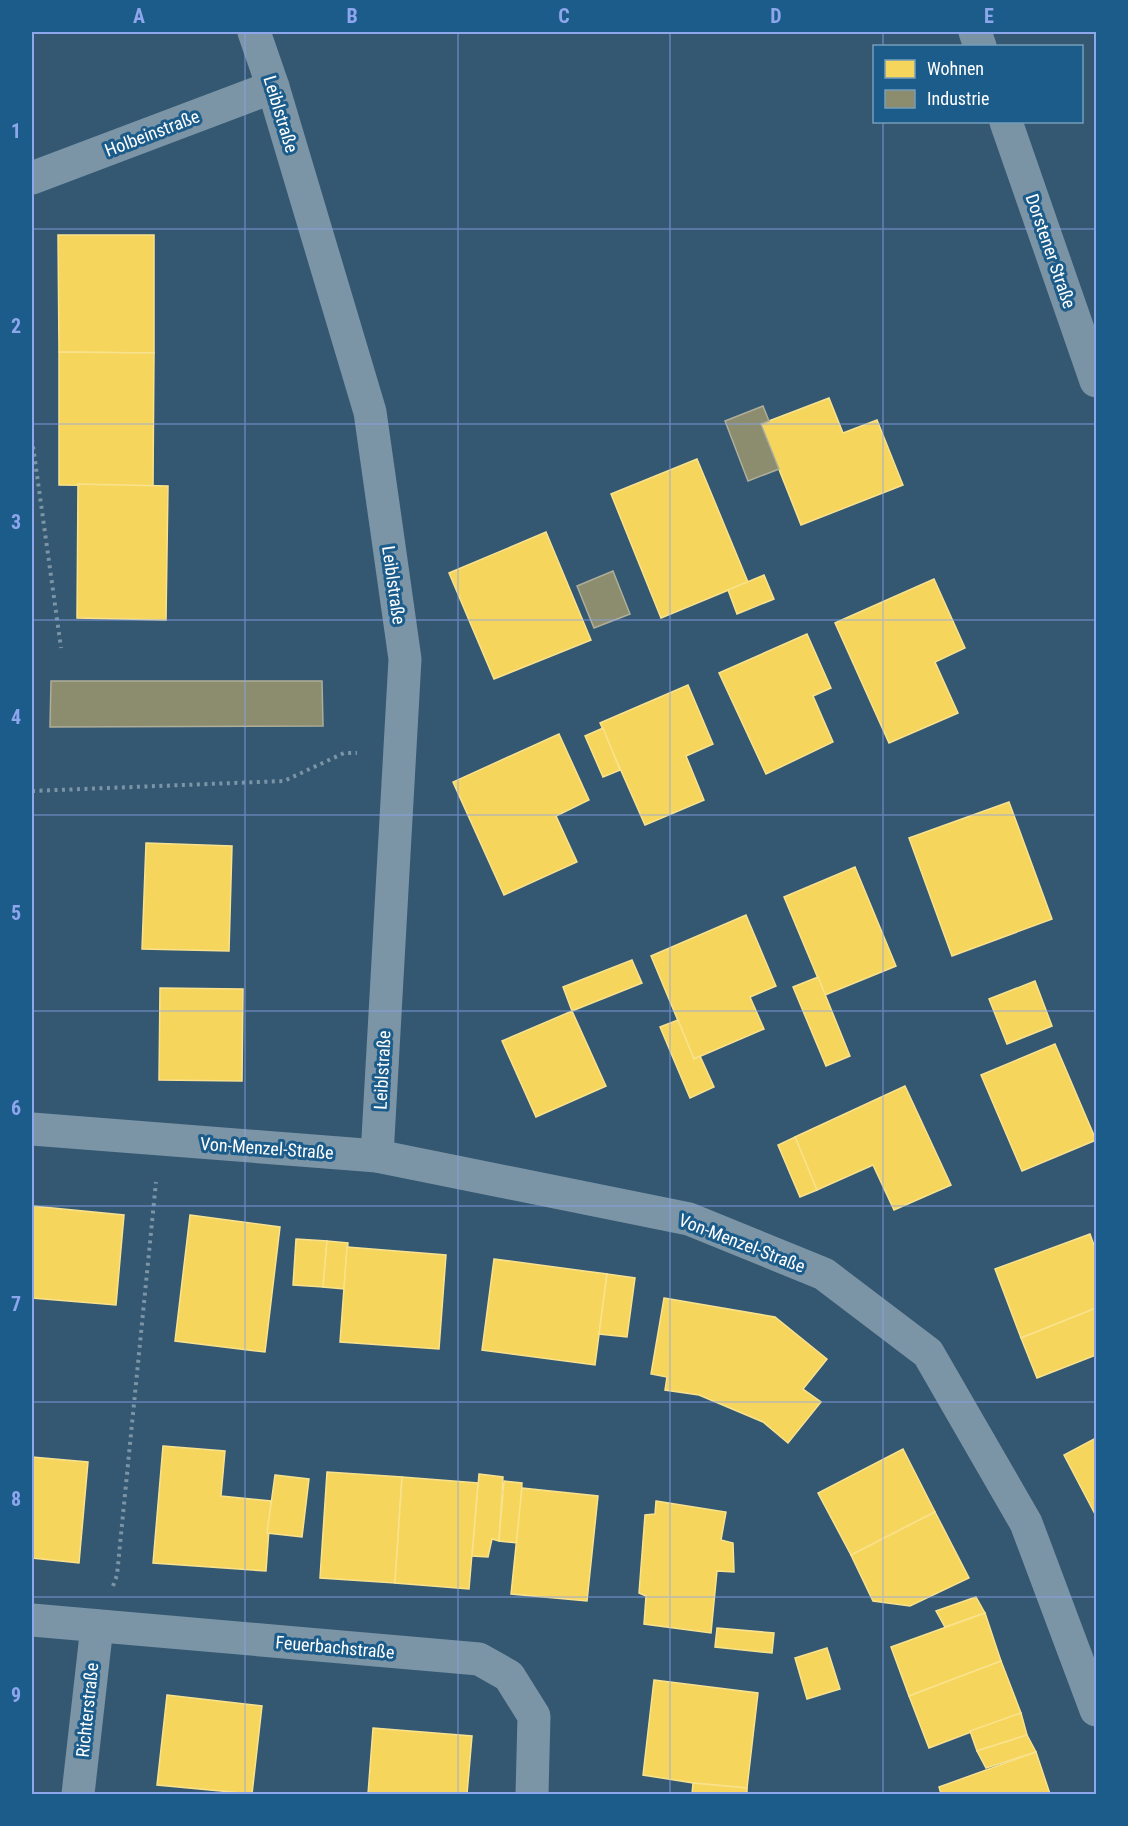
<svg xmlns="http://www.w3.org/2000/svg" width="1128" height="1826" font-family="'Roboto Condensed',sans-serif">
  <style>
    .homes { fill: #f6d55c; stroke: #f9e28d; stroke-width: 1.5 }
    .industry { fill: #8c8c6e; stroke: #aeae9a; stroke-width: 1.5 }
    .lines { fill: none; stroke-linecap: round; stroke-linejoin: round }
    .path { stroke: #7b94a6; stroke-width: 4; stroke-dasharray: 3 4.5; stroke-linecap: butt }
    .street { stroke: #7b94a6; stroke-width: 33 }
    .primary { stroke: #7a93a5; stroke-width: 33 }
    .grid { fill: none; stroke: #8ea6ec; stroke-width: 1.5; stroke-opacity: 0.55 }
    .labels { text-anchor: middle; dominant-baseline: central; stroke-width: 6; stroke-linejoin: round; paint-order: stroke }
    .street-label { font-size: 18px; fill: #fff; stroke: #1b5c8b }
    .neatline { fill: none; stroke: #8ea6ec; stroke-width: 2 }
    .grid-label { font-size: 20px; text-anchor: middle; font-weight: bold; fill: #8ea6ec }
  </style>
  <rect width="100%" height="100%" fill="#345872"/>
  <g class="homes">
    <path d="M58,235H154V353L59,352Z"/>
    <path d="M59,352L154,353L153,486L59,485Z"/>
    <path d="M829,398L843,433L877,420L903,485L801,525L761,424Z"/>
    <path d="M697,459L748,582L661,618L611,494Z"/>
    <path d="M78,484L168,486L166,620L77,618Z"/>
    <path d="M546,532L591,640L494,679L449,573Z"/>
    <path d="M764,575L774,599L737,614L728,590Z"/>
    <path d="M934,579L965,648L935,662L958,713L889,743L835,623Z"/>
    <path d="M807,634L831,688L813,696L833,742L766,774L719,673Z"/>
    <path d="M688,685L713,744L686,756L704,800L645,825L600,723Z"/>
    <path d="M603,728L620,770L603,777L585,736Z"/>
    <path d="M559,734L589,800L556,816L577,862L504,895L453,782Z"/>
    <path d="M1009,802L1052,919L952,956L909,838Z"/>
    <path d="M146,843L232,846L229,951L142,949Z"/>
    <path d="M855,867L896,966L825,995L784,897Z"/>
    <path d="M746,915L776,986L750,997L764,1029L694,1059L651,956Z"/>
    <path d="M632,960L642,983L572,1011L563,987Z"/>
    <path d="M818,977L850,1056L826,1066L793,987Z"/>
    <path d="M1035,981L1052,1026L1007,1044L989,999Z"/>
    <path d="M160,988L243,989L242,1081L159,1080Z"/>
    <path d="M572,1011L606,1086L536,1117L502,1041Z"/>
    <path d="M678,1020L694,1059L700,1056L714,1087L690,1098L660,1027Z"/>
    <path d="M1055,1044L1096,1140L1022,1171L981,1075Z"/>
    <path d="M905,1086L951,1185L894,1210L873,1165L817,1190L795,1137Z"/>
    <path d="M795,1137L817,1190L800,1197L778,1145Z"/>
    <path d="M32,1206L124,1215L116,1305L32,1298Z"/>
    <path d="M190,1215L280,1227L265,1352L175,1341Z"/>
    <path d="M1090,1234L1096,1251V1308L1021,1338L995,1269Z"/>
    <path d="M296,1239L327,1241L323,1287L293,1285Z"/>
    <path d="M327,1241L348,1243L344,1289L323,1287Z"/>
    <path d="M347,1247L446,1255L439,1349L340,1342Z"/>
    <path d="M494,1259L607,1274L595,1365L482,1350Z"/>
    <path d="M607,1274L635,1278L627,1337L599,1334Z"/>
    <path d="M664,1298L775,1317L827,1359L803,1389L821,1402L788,1443L763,1422L699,1395L665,1390L667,1377L651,1374Z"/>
    <path d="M1096,1308V1355L1037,1378L1021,1338Z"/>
    <path d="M1096,1438V1516L1064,1455Z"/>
    <path d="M163,1446L225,1451L221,1496L271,1501L266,1571L153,1563Z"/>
    <path d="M903,1449L935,1512L851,1555L818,1493Z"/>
    <path d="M32,1457L88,1462L79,1563L32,1558Z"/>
    <path d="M327,1472L402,1477L395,1583L320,1578Z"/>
    <path d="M479,1474L503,1477L499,1541L492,1539L488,1557L472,1556Z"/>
    <path d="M275,1475L309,1479L302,1537L267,1533Z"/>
    <path d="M402,1477L478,1483L469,1589L395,1583Z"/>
    <path d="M504,1481L522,1483L518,1543L499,1541Z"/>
    <path d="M522,1488L598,1496L587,1601L511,1594Z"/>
    <path d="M656,1501L726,1512L721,1540L733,1543L734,1572L717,1571L711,1633L644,1624L646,1596L639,1593L645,1515L655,1514Z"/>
    <path d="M935,1512L969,1578L910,1606L873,1601L851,1555Z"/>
    <path d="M976,1597L985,1613L945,1627L936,1611Z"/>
    <path d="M985,1613L1001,1661L909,1696L891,1647Z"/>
    <path d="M717,1628L774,1633L772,1653L715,1647Z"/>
    <path d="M827,1648L840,1689L807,1699L795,1658Z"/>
    <path d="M1001,1661L1021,1713L929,1748L909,1696Z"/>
    <path d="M654,1680L758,1693L747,1788L693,1783L643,1775Z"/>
    <path d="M167,1695L262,1706L252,1794L157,1785Z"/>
    <path d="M1021,1713L1027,1735L977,1751L970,1731Z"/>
    <path d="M373,1728L472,1736L467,1794H368Z"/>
    <path d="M1027,1735L1036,1752L986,1768L977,1751Z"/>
    <path d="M1036,1752L1050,1794H941L939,1787Z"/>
    <path d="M693,1783L747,1788V1794H692Z"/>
  </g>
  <g class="industry">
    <path d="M763,406L769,421L761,424L779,469L748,481L725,421Z"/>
    <path d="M613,571L630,614L594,628L577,586Z"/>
    <path d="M51,681H322L323,726L50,727Z"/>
  </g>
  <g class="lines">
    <g class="path">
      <path d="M32,439L61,648"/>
      <path d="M32,791L284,781L344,753H357"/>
      <path d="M113,1586L117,1575L156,1182"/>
    </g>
    <g class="street">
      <path d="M254,32L273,87L370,412L405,659L377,1156"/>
      <path d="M32,178L273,87"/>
      <path d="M32,1129L377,1156L689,1219L824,1274L928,1353L1026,1523L1096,1710"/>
      <path d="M32,1620L479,1659L509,1676L534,1716L532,1794"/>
      <path d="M78,1794L97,1626"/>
    </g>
    <g class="primary">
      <path d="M975,32L980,46"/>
      <path d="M1006,122L1096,381"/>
    </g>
  </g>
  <path class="grid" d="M245,32V1794M458,32V1794M670,32V1794M883,32V46M883,122V1794M32,229H1096M32,424H1096M32,620H1096M32,815H1096M32,1011H1096M32,1206H1096M32,1402H1096M32,1597H1096"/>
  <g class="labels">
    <g class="street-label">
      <text transform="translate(281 114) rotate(73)">Leiblstraße</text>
      <text transform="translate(152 133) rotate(-21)">Holbeinstraße</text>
      <text transform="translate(1051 251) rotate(71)">Dorstener Straße</text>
      <text transform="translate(394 585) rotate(82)">Leiblstraße</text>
      <text transform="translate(382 1070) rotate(-87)">Leiblstraße</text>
      <text transform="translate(267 1148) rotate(4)">Von-Menzel-Straße</text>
      <text transform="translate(742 1243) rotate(21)">Von-Menzel-Straße</text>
      <text transform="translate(335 1647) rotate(5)">Feuerbachstraße</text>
      <text transform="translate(87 1710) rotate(-84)">Richterstraße</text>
    </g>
  </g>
  <rect width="1128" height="1826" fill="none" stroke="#1b5c8b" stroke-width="66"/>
  <rect x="873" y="45" width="210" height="78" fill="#1b5c8b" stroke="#769db9" stroke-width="1.5"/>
  <rect x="885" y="60" width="30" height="18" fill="#f6d55c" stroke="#769db9" stroke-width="1.5"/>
  <text x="927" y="75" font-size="18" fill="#ffffff">Wohnen</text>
  <rect x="885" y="90" width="30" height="18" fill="#8c8c6e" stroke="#769db9" stroke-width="1.5"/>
  <text x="927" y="105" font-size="18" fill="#ffffff">Industrie</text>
  <rect x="33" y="33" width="1062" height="1760" class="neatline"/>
  <g class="grid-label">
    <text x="139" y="23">A</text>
    <text x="352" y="23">B</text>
    <text x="564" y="23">C</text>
    <text x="776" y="23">D</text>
    <text x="989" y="23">E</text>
    <text x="16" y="138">1</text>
    <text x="16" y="333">2</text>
    <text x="16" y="529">3</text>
    <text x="16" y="724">4</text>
    <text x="16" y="920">5</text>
    <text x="16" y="1115">6</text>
    <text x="16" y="1311">7</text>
    <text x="16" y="1506">8</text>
    <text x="16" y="1702">9</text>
  </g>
</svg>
